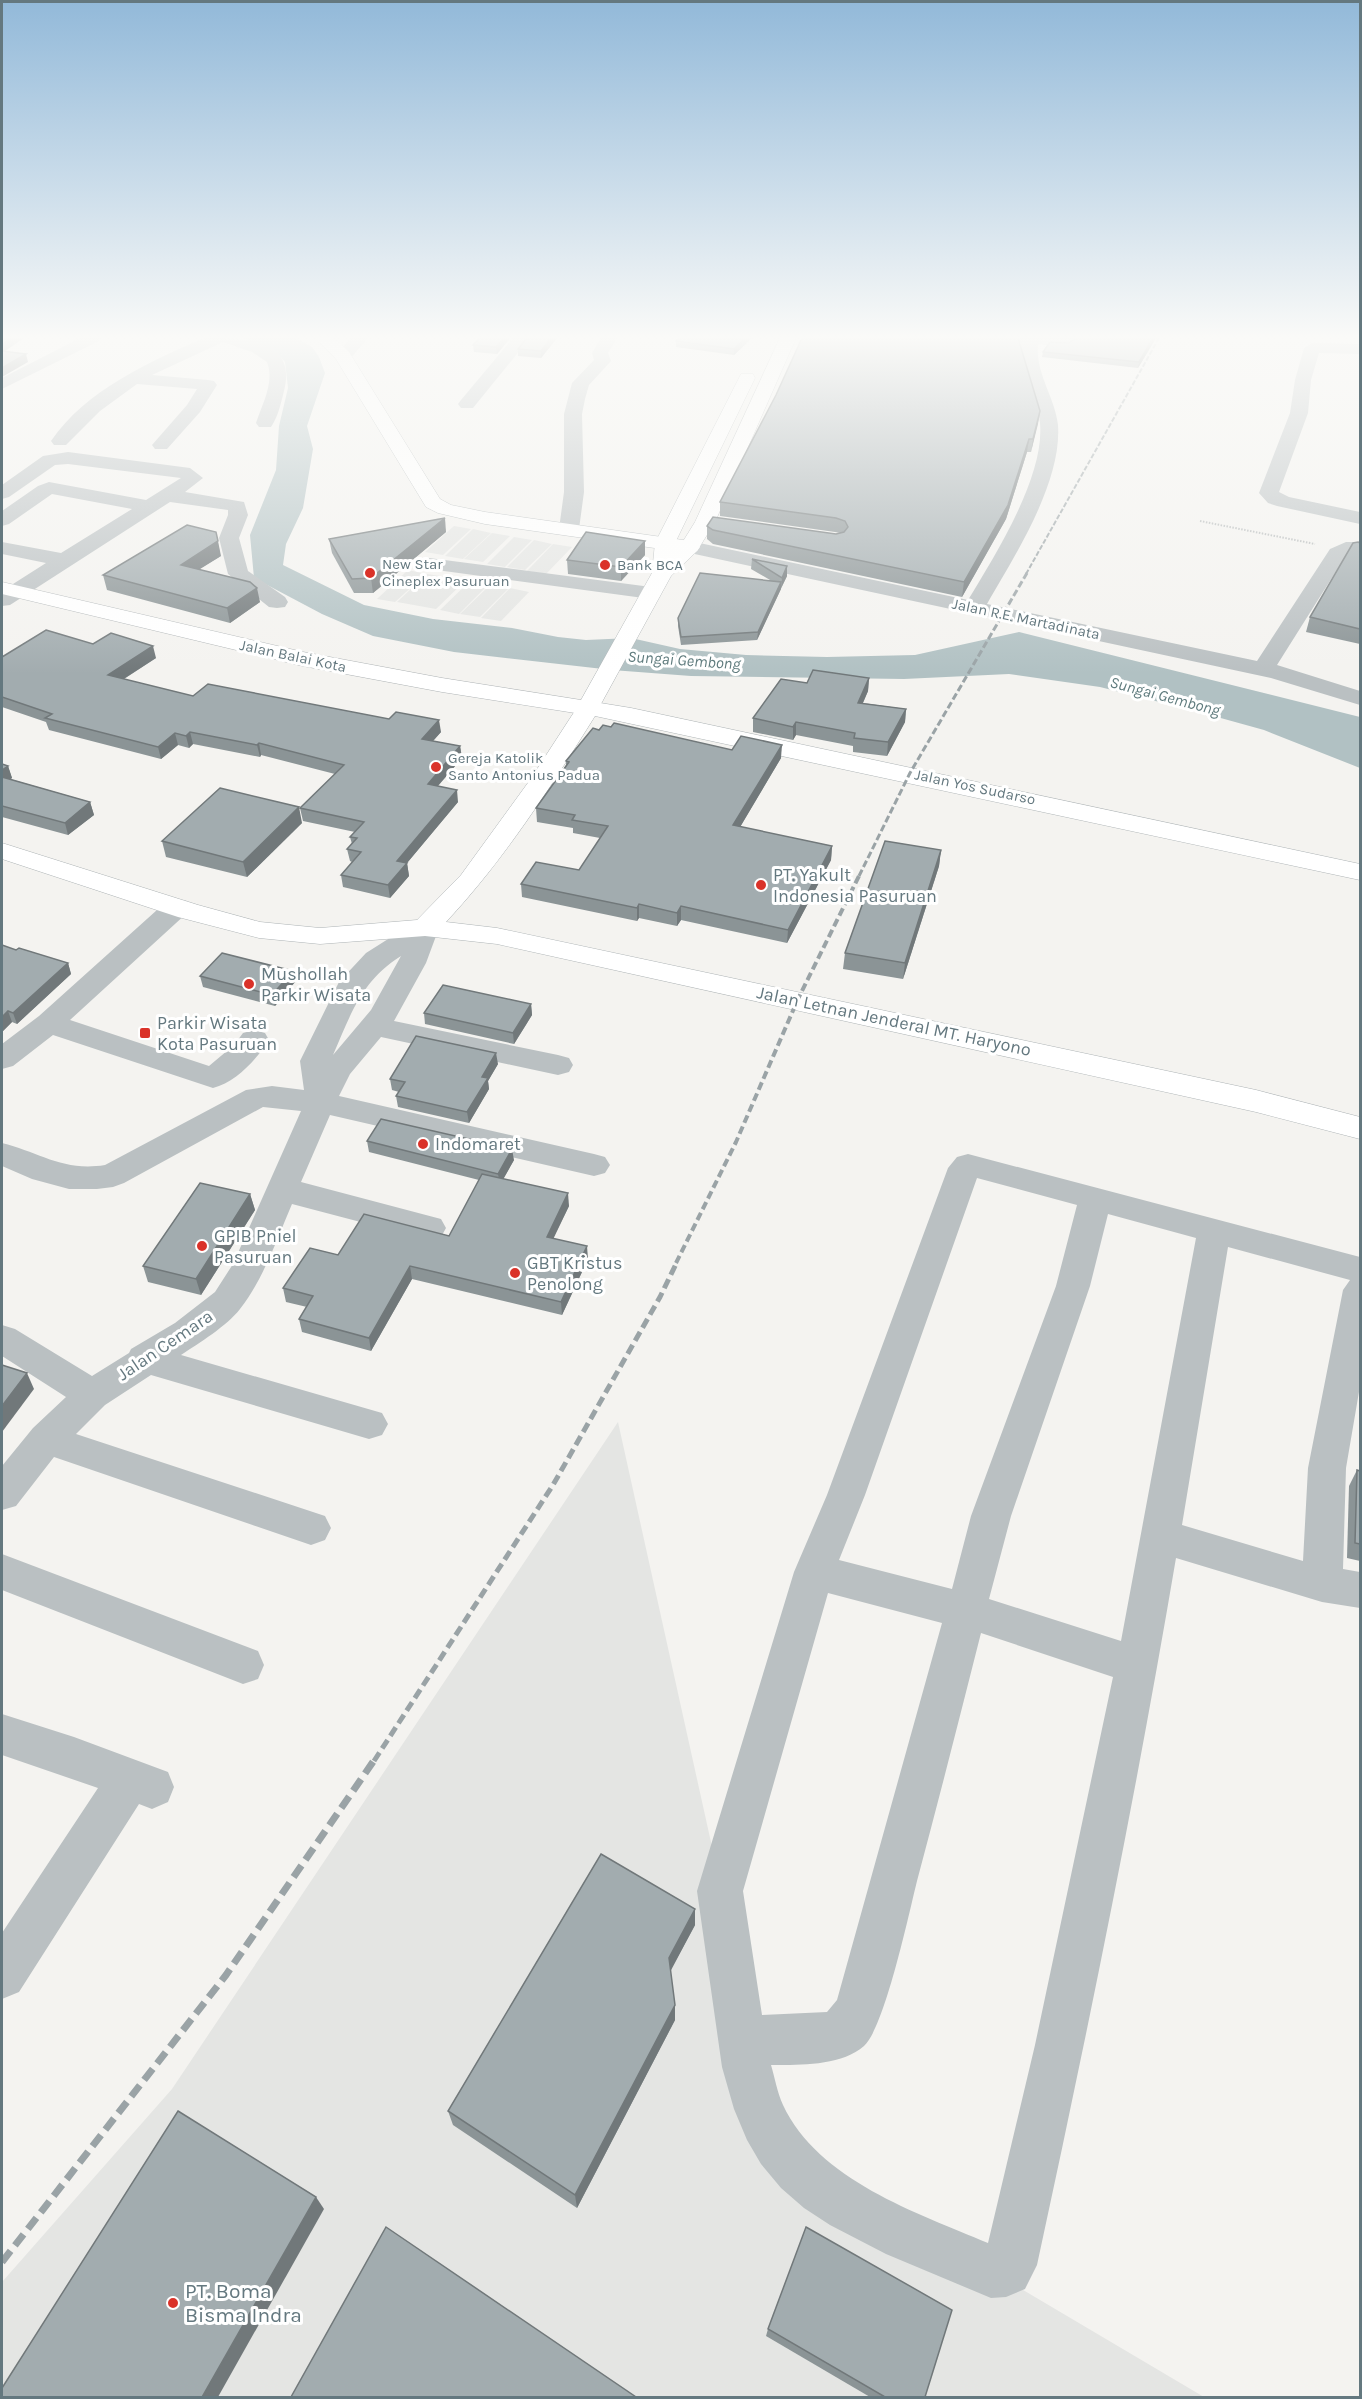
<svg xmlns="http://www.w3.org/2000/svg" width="1362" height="2399" font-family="Karla,sans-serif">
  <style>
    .built { fill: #e4e5e3 }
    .water { fill: #b1c1c3 }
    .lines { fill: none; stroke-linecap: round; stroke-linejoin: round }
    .major-casing { stroke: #aeb4b6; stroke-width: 1 }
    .highway-casing { stroke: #aeb3b5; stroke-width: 1 }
    .path { stroke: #b5b9ba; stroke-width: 2; stroke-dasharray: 1.5 1.5; stroke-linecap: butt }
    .minor { fill: #bac0c2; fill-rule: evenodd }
    .major { fill: #fff; fill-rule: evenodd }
    .highway { fill: #fff; fill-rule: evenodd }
    .rail-far4 { stroke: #9aa3a6; stroke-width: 2; stroke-dasharray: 5 2; stroke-linecap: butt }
    .rail-far3 { stroke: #9aa3a6; stroke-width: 3; stroke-dasharray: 7 3; stroke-linecap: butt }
    .rail-far2 { stroke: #9aa3a6; stroke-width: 4; stroke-dasharray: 8 4; stroke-linecap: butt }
    .rail-far1 { stroke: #9aa3a6; stroke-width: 5; stroke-dasharray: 10 5; stroke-linecap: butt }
    .rail { stroke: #9aa3a6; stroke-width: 7; stroke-dasharray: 14 7; stroke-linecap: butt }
    .wall { fill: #8b9496 }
    .shaded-wall { fill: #71787a }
    .building { fill: #a2acaf; stroke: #71787a; stroke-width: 1.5 }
    .poi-dot { fill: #da3229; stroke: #fff; stroke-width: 2 }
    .labels { text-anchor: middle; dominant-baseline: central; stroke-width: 6; stroke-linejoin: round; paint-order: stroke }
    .far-poi-label { font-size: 15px; fill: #64787f; stroke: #fff; text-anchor: start }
    .far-street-label { font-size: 15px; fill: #64787f; stroke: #fff }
    .far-water-label { font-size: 16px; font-style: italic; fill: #5f7b7d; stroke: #fff }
    .poi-label { font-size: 18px; fill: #64787f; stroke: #fff; text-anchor: start }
    .street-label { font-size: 18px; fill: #64787f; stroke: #fff }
    .near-poi-label { font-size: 21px; fill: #64787f; stroke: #fff; text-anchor: start }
  </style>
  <rect width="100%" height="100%" fill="#f4f3f0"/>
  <g class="built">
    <path d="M454,526L471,529L443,555L425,552Z"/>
    <path d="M473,529L491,533L463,559L445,556Z"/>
    <path d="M492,533L510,536L483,562L464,559Z"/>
    <path d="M514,537L532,540L505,567L487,564Z"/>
    <path d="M534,540L552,544L525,570L507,567Z"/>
    <path d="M553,544L572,547L546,574L527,571Z"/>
    <path d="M408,570L426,574L395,602L377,599Z"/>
    <path d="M427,574L466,580L436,609L397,602Z"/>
    <path d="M470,581L488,585L459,614L440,610Z"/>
    <path d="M490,585L509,588L480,617L460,614Z"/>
    <path d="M510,588L529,592L501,621L481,618Z"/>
    <path d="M618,1422L778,2145L1204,2397L2,2398V2282L172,2089Z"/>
  </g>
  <path class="water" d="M242,338H296L312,347L319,357L325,373L307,426L313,449L303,508L286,544L283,565L364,605L433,619L512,628L558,637L586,640L631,638L680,649L746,655L827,657L915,655L1019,632L1360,717V768L1264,730L1199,712L1100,687L1009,674L904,679L691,676L612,670L454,652L373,636L322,614L254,578L250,535L276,470L279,426L288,388L285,362L274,350Z"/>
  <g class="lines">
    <defs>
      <g id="major">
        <path d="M316,338H334L349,352L440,499L451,505L485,512L690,541L697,543L700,547L697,551L690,553L485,524L438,513L426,507L336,359Z"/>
        <path d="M588,701L631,708L1360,864V880L595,716C550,788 504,860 446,922L497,928L1256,1090L1360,1117V1139L1256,1112L497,944L425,936L320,944L259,938L178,917L2,859V843L198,905L260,922L320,928L417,920L461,875L530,780L580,703Z"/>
      </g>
      <path id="highway" d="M780,338H796L715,522L697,551L671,576L596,713L588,715L442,692L303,666L2,594V582L303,652L442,678L581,700L652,573L655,543L739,378L741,374H753L755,378L675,543L674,550L682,543L695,522Z"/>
    </defs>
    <use href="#major" class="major-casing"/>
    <use href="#highway" class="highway-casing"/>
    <path class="path" d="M1200,521L1315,544"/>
    <g class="minor">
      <path d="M80,338H101L99,341L2,389V378Z"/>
      <path d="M204,338C240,338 298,337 284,391C281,403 278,417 271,427H259L256,423C262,404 275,382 267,362L252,352L223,342L152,375L208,380L214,381L217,385L200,412L167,449H155L152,445L187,405L197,389L137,384L100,411L66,445H54L51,441C86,390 149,362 204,338Z"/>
      <path d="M351,338H368L349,360H337L335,356Z"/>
      <path d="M513,338H530L473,408H461L458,404L461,400Z"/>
      <path d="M601,338H617L608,353L611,361L589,385L585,399L582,414L584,492L579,529L576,533H562L559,529L564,492V414L572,383L594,360L592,353Z"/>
      <path d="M1011,338H1083C1071,351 1053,346 1038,344C1035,373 1055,397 1058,425C1062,483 1015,555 987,604L1257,661L1330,549L1346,542H1360V554H1350L1345,557L1277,665L1360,691V705L1271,678L690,553L683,551L680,547L683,543L690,541L968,600C995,555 1045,477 1040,423C1037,396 1019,371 1021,343L1013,341Z"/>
      <path d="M1312,343L1360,344V354L1319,353L1311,380L1308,413L1279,492L1289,497L1360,512V524L1277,506L1268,503L1259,493L1290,413L1295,380L1304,348Z"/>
      <path d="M68,452L190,468L203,478L185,492L244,502L248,515L239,538L248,571L285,597L288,602L285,607L277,608L269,607L228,574L219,538L228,515V510L170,502L10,605L2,606V591L46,563L2,554V542L61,553L132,509L52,494L9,524L2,526V511L38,486L49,482L146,500L181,478L68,464L55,465L9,497L2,499V485L43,456Z"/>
      <path d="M429,558L651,587L658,589L662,593L658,597L651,599L422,568L419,564L422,560Z"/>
      <path d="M177,899L187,901L191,907L187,913L70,1020L209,1066L234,1045L243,1033L254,1030L265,1033L269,1040C256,1060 236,1082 213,1088L53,1035L13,1066L2,1069V1044L39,1016L167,901Z"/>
      <path d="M425,920L435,922L439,928L426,963L394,1021L558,1055L569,1058L573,1065L569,1072L558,1075L381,1037L350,1074L339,1096L594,1154L605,1157L610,1165L605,1173L594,1176L330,1115L301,1182L441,1219L446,1228L441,1237L429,1240L292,1204C277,1239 264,1278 240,1309C227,1326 199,1343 181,1355L382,1413L388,1424L382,1435L369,1439L151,1375L105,1405L76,1434L325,1516L331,1528L325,1540L311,1545L54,1457L16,1506L2,1510V1466L33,1428L66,1397L2,1356V1325L15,1329L92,1376L129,1353L131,1349L175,1323L215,1292L233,1264L301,1111L263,1107L124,1183L113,1187L97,1189H69L32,1179L2,1166V1143C39,1152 63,1172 105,1165L246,1090L272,1086L304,1090L300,1061L339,982L366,953L415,922ZM401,956L371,1010L333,1055C351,1014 361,981 401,956Z"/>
      <path d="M968,1154L1360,1257V1386L1346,1468L1343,1569L1360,1572V1608L1322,1602L1176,1558C1136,1795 1088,2030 1037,2265L1025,2289L1006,2297L991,2298L886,2254L830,2225L804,2208L781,2188L761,2164L747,2140L734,2109L722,2067L697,1891L794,1572L827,1495L948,1168L957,1157ZM977,1178L1077,1205L1056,1286L971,1516L952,1589L839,1560L865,1495ZM1108,1214L1196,1238L1121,1641L989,1599L1011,1516L1090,1286ZM1228,1247L1350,1280L1343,1290L1308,1468L1303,1561L1182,1525ZM828,1593L942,1623L837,2000L827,2012L762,2015L743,1891ZM981,1633L1113,1677L1035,2045L988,2243C917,2213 818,2180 783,2105C777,2092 775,2078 771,2065C800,2065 841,2066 864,2046C885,2027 909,1913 917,1881C939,1799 960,1716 981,1633Z"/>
      <path d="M2,1554L258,1651L264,1665L258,1679L243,1684L2,1590Z"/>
      <path d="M2,1714L74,1737L168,1772L174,1787L168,1802L152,1809L139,1804L19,1992L2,1999V1933L98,1788L2,1755Z"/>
    </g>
    <use href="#major" class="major"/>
    <use href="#highway" class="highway"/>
    <path class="rail-far4" d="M1026,574L1159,338"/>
    <path class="rail-far3" d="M859,876L910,773L1027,573"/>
    <path class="rail-far2" d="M676,1263L736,1142L798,999L860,874"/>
    <path class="rail-far1" d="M374,1761L553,1485L660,1297L677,1262"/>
    <path class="rail" d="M2,2262L226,1975L375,1759"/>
  </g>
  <g class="wall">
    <path d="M480,338H510L497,354L474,352L473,345Z"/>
    <path d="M527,338H557L541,358L518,356V349Z"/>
    <path d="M679,338H752L734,355L676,347V341Z"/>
    <path d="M1156,338L1138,368L1042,357L1043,352L1069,343Z"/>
    <path d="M1040,411L1031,452H1027L1006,519L962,597L713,544L707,539V526L836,534L840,533L835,532L720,516V502Z"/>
    <path d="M446,532L373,593H354L332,553L329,539Z"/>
    <path d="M645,541V555L621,581L568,574L567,560Z"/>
    <path d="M1360,543V644L1306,632L1310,617Z"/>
    <path d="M221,556L199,569L260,602L230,623L107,590L103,575Z"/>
    <path d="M752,559L787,566V576L757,640L681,645L678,626V618L770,580L751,569Z"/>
    <path d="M93,644L156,658L124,679L193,696L441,732L433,741L460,746L462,758L438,786L458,802L407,863L409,876L390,898L343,887L341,875L352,862L350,861L347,849L352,844L350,837L355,832L303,821L300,808L335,774L261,755L260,757L193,744L189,748L178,745L161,759L49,730L46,722L2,707V657Z"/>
    <path d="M869,678L868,691L863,703L906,709L905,722L887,756L853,752V746L796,735L793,740L753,732V718L807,683Z"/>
    <path d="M732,750L781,758L740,827L832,846L831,860L787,943L681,920L677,926L639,918L637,921L522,897L521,884L579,870L600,838L573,833V828L537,822L536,808L566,765V761Z"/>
    <path d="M2,764L8,766L12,778L10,779L90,802L94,815L68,835L2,817Z"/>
    <path d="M302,823L247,877L166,857L162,841Z"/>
    <path d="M941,850L939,866L903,979L843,969L845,953Z"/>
    <path d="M16,950L68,963L71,974L17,1024L12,1022L2,1032Z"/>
    <path d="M293,971L295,982L275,1006L203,987L200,976Z"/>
    <path d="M531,1004L532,1015L514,1044L425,1024L424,1013Z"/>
    <path d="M498,1064L488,1081L489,1089L469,1123L398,1107L396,1096L399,1092L392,1090L390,1079Z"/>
    <path d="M367,1141L514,1160L503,1179L569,1206L553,1238L588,1259L562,1315L412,1279L371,1351L302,1332L299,1319L307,1307L286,1302L283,1288L338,1255L449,1236L479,1180L369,1152Z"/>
    <path d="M250,1194L255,1210L201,1295L148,1282L143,1266Z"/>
    <path d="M1357,1470L1360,1471V1561L1347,1558L1349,1486Z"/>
    <path d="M695,1909V1925L670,1971L675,2020L577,2208L453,2125L448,2111Z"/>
    <path d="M768,2329L925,2397H870L766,2336Z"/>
  </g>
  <g class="shaded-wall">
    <path d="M11,338H24L2,353V344Z"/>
    <path d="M504,338H510L497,354L496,347Z"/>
    <path d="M551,338H557L541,358V351Z"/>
    <path d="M745,338H752L734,355V349Z"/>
    <path d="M1153,338H1156L1138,368L1139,362Z"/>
    <path d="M26,354L28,362L2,377V368Z"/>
    <path d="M1040,411L1038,424L1031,452L1033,439Z"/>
    <path d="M1029,439L1027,452L1006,519L962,597L964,582Z"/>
    <path d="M445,518L446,532L373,593L371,578Z"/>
    <path d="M218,541L221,556L184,579L181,565Z"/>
    <path d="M645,541V555L621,581V567Z"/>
    <path d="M787,566V576L781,588L782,578Z"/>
    <path d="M781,582V589L757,640L758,632Z"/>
    <path d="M257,588L260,602L230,623L227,608Z"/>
    <path d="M153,646L156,658L111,687L108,675Z"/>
    <path d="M869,678L868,691L857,716L858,703Z"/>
    <path d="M906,709L905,722L887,756L888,742Z"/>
    <path d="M439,720L441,732L424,751L422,739Z"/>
    <path d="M796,722V735L793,740V727Z"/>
    <path d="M190,732L193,744L189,748L186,736Z"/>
    <path d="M175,733L178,745L161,759L158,747Z"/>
    <path d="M259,743L261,755L260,757L257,745Z"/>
    <path d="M782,745L781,758L733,839V825Z"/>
    <path d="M460,746L462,758L429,796L428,784Z"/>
    <path d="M8,766L12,778L2,785V770Z"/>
    <path d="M457,790L458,802L407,863L409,876L390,898L388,885L397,861Z"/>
    <path d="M90,802L94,815L68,835L65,823Z"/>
    <path d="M299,807L302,823L247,877L243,862Z"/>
    <path d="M832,846L831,860L787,943L788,930Z"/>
    <path d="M941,850L939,866L903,979L905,963Z"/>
    <path d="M639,904V918L637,921V908Z"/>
    <path d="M681,906V920L677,926V913Z"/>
    <path d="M68,963L71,974L17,1024L13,1013Z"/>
    <path d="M293,971L295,982L275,1006L272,995Z"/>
    <path d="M531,1004L532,1015L514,1044L513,1033Z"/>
    <path d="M8,1011L12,1022L2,1032V1017Z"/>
    <path d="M496,1053L498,1064L488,1081L489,1089L469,1123L467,1112L482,1077Z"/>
    <path d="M512,1149L514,1160L500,1185L498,1174Z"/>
    <path d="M568,1193L569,1206L548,1250L547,1237Z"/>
    <path d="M250,1194L255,1210L201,1295L196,1279Z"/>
    <path d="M587,1246L588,1259L562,1315L561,1302Z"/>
    <path d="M410,1266L412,1279L371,1351L369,1338Z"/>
    <path d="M27,1373L34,1389L2,1432V1406Z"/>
    <path d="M695,1909V1925L669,1974V1958Z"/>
    <path d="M675,2005V2020L577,2208L575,2195Z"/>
    <path d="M316,2197L324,2209L218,2397H202Z"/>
  </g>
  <g class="building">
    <path d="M2,338H11L2,344Z"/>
    <path d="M480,338H504L496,347L473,345Z"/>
    <path d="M527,338H551L541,351L518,349Z"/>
    <path d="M679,338H745L734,349L676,341Z"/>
    <path d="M802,338H1018L1040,411L1033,439H1029L1008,505L964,582L713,530L707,526L713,517L836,534L844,532L848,527L845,521L836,518L720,502L776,395Z"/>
    <path d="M1077,338H1153L1139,362L1043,352L1050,342L1069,343Z"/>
    <path d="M2,351L26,354L2,368Z"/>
    <path d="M445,518L371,578L352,579L329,539Z"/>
    <path d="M187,525L216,532L218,541L181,565L250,582L257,588L227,608L103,575Z"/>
    <path d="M586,532L645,541L621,567L567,560Z"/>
    <path d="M1358,542L1360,543V629L1310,617L1353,543Z"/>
    <path d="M752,559L787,566L782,578Z"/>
    <path d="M700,573L781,582L758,632L681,637L678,618Z"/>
    <path d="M46,630L93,644L111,633L153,646L108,675L193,696L208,684L389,719L396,712L439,720L422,739L460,746L428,784L457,790L397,861L407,863L388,885L341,875L361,852L347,849L357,838L350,837L364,822L300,808L344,765L259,743L257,745L190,732L186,736L175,733L158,747L45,718L52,714L2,697V657Z"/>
    <path d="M813,670L869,678L858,703L906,709L888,742L854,738L855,733L796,722L793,727L753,718L781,679L807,683Z"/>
    <path d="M614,723L732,750L741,736L782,745L733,825L832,846L788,930L681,906L677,913L639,904L637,908L521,884L536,862L579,870L608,826L572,820L575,815L536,808L569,762L566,761L593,728L599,730L603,725L611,727Z"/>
    <path d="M2,764L8,766L2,770Z"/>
    <path d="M2,777L90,802L65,823L2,806Z"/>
    <path d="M220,788L299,807L243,862L162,841Z"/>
    <path d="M885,841L941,850L905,963L845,953Z"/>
    <path d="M2,945L16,950L19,948L68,963L13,1013L8,1011L2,1017Z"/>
    <path d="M222,953L293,971L272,995L200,976Z"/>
    <path d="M443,985L531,1004L513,1033L424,1013Z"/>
    <path d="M416,1036L496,1053L482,1077L488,1078L467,1112L396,1096L405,1082L390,1079Z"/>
    <path d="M381,1119L512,1149L498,1174L367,1141Z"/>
    <path d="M482,1174L568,1193L547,1237L587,1246L561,1302L410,1266L369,1338L299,1319L313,1296L283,1288L310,1248L338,1255L364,1214L449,1236Z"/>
    <path d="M200,1183L250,1194L196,1279L143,1266Z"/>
    <path d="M2,1365L27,1373L2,1406Z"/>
    <path d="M1357,1470L1360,1471V1544L1355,1543Z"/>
    <path d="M601,1854L695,1909L669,1958L675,2005L575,2195L448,2111Z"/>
    <path d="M178,2111L316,2197L202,2397H2V2388Z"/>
    <path d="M386,2227L636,2397H291Z"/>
    <path d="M806,2227L952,2310L925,2397H885L768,2329Z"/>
  </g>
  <linearGradient id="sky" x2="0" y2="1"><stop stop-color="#92b9d9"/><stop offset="0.5" stop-color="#fafaf8"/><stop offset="1" stop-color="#fafaf8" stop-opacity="0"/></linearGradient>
  <rect width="1362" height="674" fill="url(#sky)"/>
  <g class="poi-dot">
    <circle cx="605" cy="565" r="6"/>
    <circle cx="370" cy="573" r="6"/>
    <circle cx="436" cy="767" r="6"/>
    <circle cx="761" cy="885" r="6"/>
    <circle cx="249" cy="984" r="6"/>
    <rect x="139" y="1027" width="12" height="12" rx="3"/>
    <circle cx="423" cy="1144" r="6"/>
    <circle cx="202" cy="1246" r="6"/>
    <circle cx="515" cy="1273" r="6"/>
    <circle cx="173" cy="2303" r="6"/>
  </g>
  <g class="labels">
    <g class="far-poi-label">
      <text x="382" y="564">New Star<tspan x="382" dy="17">Cineplex Pasuruan</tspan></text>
      <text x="617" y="565">Bank BCA</text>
      <text x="448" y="758">Gereja Katolik<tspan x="448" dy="17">Santo Antonius Padua</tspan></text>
    </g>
    <g class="far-street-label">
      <text transform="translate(1026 619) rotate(12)">Jalan R.E. Martadinata</text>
      <text transform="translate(293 656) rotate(12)">Jalan Balai Kota</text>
      <text transform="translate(975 787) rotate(12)">Jalan Yos Sudarso</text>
    </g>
    <g class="far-water-label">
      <text transform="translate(684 660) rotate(4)">Sungai Gembong</text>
      <text transform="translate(1165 696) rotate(15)">Sungai Gembong</text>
    </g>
    <g class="poi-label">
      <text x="773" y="875">PT. Yakult<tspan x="773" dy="21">Indonesia Pasuruan</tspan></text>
      <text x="261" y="974">Mushollah<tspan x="261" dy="21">Parkir Wisata</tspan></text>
      <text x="157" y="1023">Parkir Wisata<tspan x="157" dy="21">Kota Pasuruan</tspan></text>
      <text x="435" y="1144">Indomaret</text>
      <text x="214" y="1236">GPIB Pniel<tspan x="214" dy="21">Pasuruan</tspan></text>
      <text x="527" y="1263">GBT Kristus<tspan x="527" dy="21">Penolong</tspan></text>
    </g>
    <g class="street-label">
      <text transform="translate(894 1021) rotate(12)">Jalan Letnan Jenderal MT. Haryono</text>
      <text transform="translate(165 1345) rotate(-34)">Jalan Cemara</text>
    </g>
    <g class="near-poi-label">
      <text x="185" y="2291">PT. Boma<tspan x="185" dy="24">Bisma Indra</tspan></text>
    </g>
  </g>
  <rect width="1362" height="2399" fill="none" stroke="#64787f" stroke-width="6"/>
</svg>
